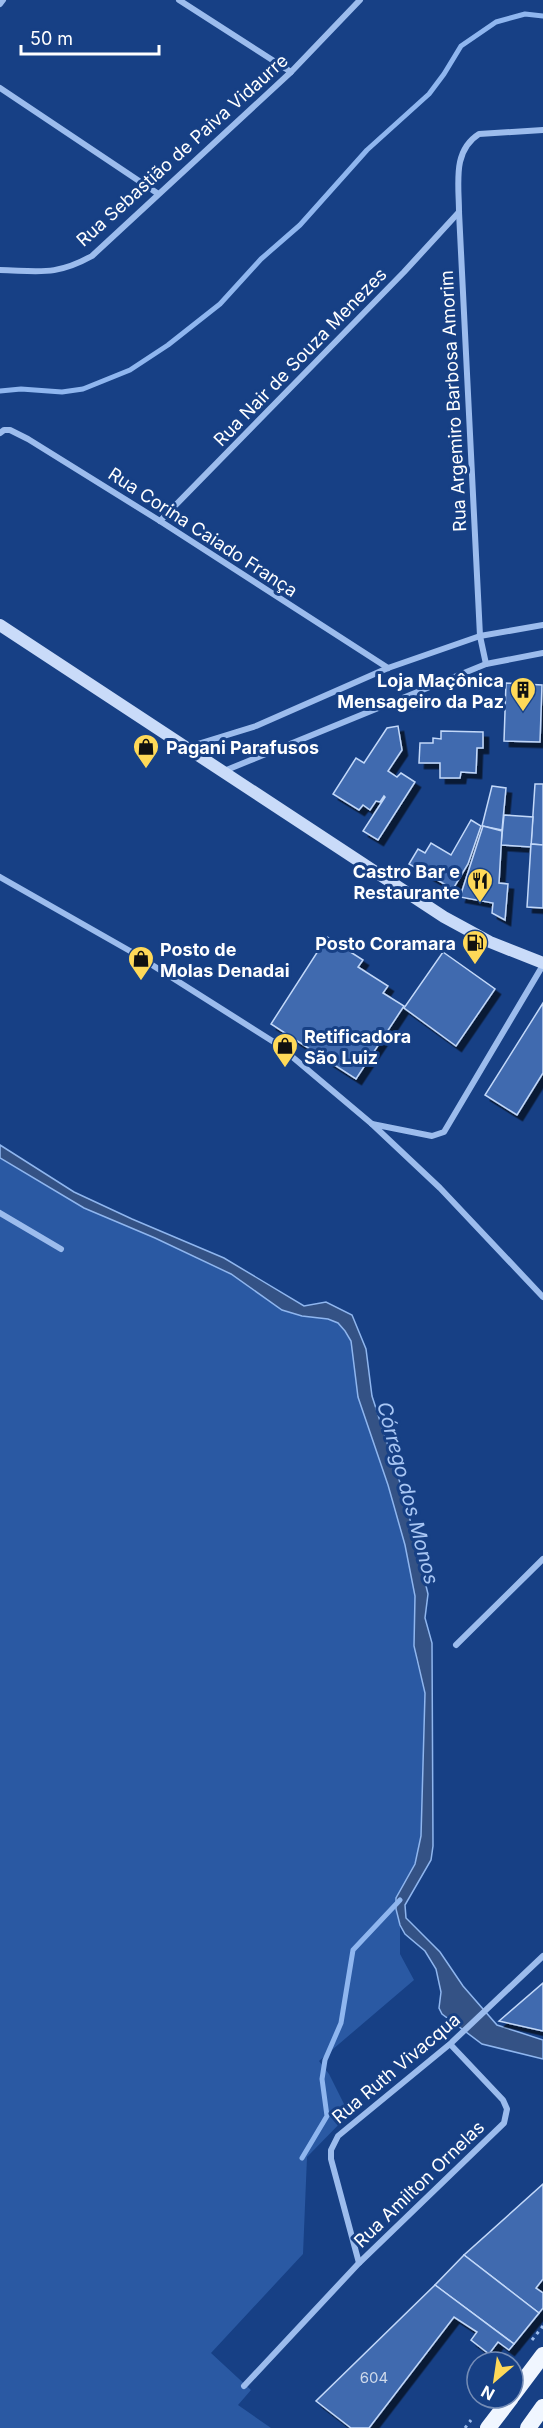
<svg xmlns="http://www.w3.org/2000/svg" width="543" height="2428" font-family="Inter,sans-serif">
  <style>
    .green { fill: #2a59a3 }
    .water { fill: #345285; stroke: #8fb6ef; stroke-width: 1.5 }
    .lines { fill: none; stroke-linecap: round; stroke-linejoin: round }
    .stream { stroke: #8fb6ef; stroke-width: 5 }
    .building { fill: #406aaf; stroke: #c2d8f9; stroke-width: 1.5; filter: url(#shadow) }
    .path { stroke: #9cbced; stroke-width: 3; stroke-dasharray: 3 4.5; stroke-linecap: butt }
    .minor { stroke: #9cbced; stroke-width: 6 }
    .secondary { stroke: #c9dbf9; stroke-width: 12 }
    .trunk { stroke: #f0f6ff; stroke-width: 16 }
    .labels { text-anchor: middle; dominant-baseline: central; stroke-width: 6; stroke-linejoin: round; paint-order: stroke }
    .number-label { font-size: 15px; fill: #cfdaeb }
    .street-label { font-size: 18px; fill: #fff; stroke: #174085 }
    .poi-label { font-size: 18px; font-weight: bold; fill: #fff; stroke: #174085; text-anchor: end }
    .water-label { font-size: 20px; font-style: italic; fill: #a8c6f4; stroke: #174085 }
  </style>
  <defs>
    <filter id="shadow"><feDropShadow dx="5.5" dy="5.5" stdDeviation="0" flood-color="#0009"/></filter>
  </defs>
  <rect width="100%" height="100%" fill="#174085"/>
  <path class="green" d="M0,1158L84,1208L155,1238L231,1274L268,1301L302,1316L328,1319L338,1323L351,1341L358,1397L388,1485L405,1545L415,1596L416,1659L425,1693L421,1836L415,1864L396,1898V1909L400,1925V1954L414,1980L319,2061L329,2074L349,2114L307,2157L303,2254L211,2353L251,2390L238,2405L271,2428H0Z"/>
  <path class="water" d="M0,1145L74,1192L132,1219L224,1258L304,1306L326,1302L352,1315L366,1349L372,1396L404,1495L428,1594L425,1618L432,1643L433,1846L431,1860L405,1905L406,1918L440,1952L463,1986L497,2025L543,2040V2059L482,2044L442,2014L439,2008L441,1992L436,1969L425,1951L405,1934L400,1925L396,1909V1898L415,1864L421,1836L425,1693L414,1646L415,1596L405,1545L388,1485L358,1397L351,1341L345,1331L338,1323L328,1319L302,1316L282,1310L231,1274L155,1238L84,1208L0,1158Z"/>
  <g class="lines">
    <g class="stream">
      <path d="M0,391L21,389L62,392L83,389L130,370L168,345L220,304L261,259L300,225L367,150L429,94L444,74L461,46L496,22L525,14L543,16"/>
      <path d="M302,2158L327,2116L322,2079L325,2060L341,2023L353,1950L400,1900"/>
    </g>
  </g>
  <g class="building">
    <path d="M506,683L542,685L540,742L504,741Z"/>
    <path d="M398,726L402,750L388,771L397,777L401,773L415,782L378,840L363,831L385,797L384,796L380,802L376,801L370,810L363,805L359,810L333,794L356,758L364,763L387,728Z"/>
    <path d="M441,731L483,732V748H477L476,773L461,772L460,778H440V763H419L420,743H433V738L441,739Z"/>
    <path d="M535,784H543V845L531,844Z"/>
    <path d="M492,786L506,788L502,830L482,826Z"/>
    <path d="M504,815L533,817L531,847L501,845Z"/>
    <path d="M471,820L481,826L468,864L453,889L409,864L418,849L425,853L431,843L451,855Z"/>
    <path d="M483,826L502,831L499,883L508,884L505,920L492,913L493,903L460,897Z"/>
    <path d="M531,844L543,845V908L527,907Z"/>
    <path d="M327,937L363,960L358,967L388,986L383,993L404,1006L356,1079L271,1024Z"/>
    <path d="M443,952L495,989L456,1046L404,1008Z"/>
    <path d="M543,1003V1073L517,1115L485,1095Z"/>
    <path d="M543,1983V2031L499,2021Z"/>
    <path d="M543,2184V2279L536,2288L543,2293V2308L539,2313L464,2255Z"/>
    <path d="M464,2255L539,2313L514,2344L435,2285Z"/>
    <path d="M435,2285L514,2344L509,2350L498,2342L489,2354L471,2340L477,2332L454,2317L369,2428H351L316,2401Z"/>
  </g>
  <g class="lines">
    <g class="path">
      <path d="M532,2340L543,2326"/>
      <path d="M465,2428L471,2420"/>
    </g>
    <g class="minor">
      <path d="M179,0L291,72"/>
      <path d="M0,4L3,0"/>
      <path d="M0,88L157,193"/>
      <path d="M0,270C40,271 56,276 92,256L291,72L360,0"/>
      <path d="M0,433L4,430H10L28,439L160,521L388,668"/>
      <path d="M160,521L404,272L459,212"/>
      <path d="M486,664L480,636L459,212C459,184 452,151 479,134L543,130"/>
      <path d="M188,747L256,726L388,668L480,636L543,625"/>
      <path d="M224,771L486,664L543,653"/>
      <path d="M0,877L130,951L277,1044L372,1124L440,1188L543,1297"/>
      <path d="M372,1124L432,1136L444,1132L543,965"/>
      <path d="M0,1213L61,1249"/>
      <path d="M456,1645L543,1559"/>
      <path d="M359,2263L331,2159V2150L338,2136L450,2044L543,1956"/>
      <path d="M244,2386L359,2263L504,2123L507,2109L503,2100L450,2044"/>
    </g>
    <path class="secondary" d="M0,625L444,917L490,942L543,963"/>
    <g class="trunk">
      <path d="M513,2395L543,2355"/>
      <path d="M488,2428L511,2398"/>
      <path d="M528,2428L543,2407"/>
    </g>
  </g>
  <defs>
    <symbol id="building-pin" viewBox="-11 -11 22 30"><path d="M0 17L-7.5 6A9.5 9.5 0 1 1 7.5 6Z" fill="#ffd958" stroke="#174085"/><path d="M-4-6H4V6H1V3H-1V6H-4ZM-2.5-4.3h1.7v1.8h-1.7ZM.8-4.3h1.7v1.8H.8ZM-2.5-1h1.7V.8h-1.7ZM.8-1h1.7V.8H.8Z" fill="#111"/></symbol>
    <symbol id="shop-pin" viewBox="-11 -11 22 30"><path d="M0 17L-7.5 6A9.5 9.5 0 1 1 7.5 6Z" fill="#ffd958" stroke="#174085"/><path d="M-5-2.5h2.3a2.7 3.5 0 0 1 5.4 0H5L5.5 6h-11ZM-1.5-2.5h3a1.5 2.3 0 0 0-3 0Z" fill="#111"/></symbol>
    <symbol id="restaurant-pin" viewBox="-11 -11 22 30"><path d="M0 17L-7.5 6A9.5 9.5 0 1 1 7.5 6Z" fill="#ffd958" stroke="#174085"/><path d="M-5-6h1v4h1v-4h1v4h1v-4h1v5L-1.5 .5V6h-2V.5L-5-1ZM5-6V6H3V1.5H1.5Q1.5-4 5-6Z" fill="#111"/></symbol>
    <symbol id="fuel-pin" viewBox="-11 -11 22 30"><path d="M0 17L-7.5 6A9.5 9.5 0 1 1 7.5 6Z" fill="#ffd958" stroke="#174085"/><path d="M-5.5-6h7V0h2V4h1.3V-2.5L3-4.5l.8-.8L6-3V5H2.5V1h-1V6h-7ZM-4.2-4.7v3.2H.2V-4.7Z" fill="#111"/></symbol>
  </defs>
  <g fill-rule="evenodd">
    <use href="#building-pin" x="508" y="675" width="30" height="40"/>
    <use href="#shop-pin" x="131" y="732" width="30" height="40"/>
    <use href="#restaurant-pin" x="465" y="866" width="30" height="40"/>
    <use href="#fuel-pin" x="460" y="928" width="30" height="40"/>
    <use href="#shop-pin" x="126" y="944" width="30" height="40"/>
    <use href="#shop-pin" x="270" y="1031" width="30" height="40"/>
  </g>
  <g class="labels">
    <g class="number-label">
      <text x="374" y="2377">604</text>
    </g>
    <g class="street-label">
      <text transform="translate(182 150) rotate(-42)">Rua Sebastião de Paiva Vidaurre</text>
      <text transform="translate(300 357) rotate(-46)">Rua Nair de Souza Menezes</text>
      <text transform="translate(453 401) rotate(-93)">Rua Argemiro Barbosa Amorim</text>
      <text transform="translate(203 532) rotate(33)">Rua Corina Caiado França</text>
      <text transform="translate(396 2068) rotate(-40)">Rua Ruth Vivacqua</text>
      <text transform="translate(419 2184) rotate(-44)">Rua Amilton Ornelas</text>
    </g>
    <g class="poi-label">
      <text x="504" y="680">Loja Maçônica<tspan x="504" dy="21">Mensageiro da Paz</tspan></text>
      <text x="166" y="747" text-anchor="start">Pagani Parafusos</text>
      <text x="460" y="871">Castro Bar e<tspan x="460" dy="21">Restaurante</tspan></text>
      <text x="456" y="943">Posto Coramara</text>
      <text x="160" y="949" text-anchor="start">Posto de<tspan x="160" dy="21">Molas Denadai</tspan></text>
      <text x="304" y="1036" text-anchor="start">Retificadora<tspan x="304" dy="21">São Luiz</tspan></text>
    </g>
    <g class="water-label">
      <text transform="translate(408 1493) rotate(75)">Córrego dos Monos</text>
    </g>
  </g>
  <g transform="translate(495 2380) rotate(209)"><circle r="28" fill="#174085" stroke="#748cb6" stroke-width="1.5"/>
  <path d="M0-4.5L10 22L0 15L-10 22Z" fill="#ffd958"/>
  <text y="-9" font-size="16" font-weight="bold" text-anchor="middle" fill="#ffffff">N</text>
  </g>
  <path d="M21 45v9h138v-9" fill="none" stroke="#ffffff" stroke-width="3"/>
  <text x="30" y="45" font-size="18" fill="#ffffff" stroke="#174085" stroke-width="4.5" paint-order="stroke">50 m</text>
</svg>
